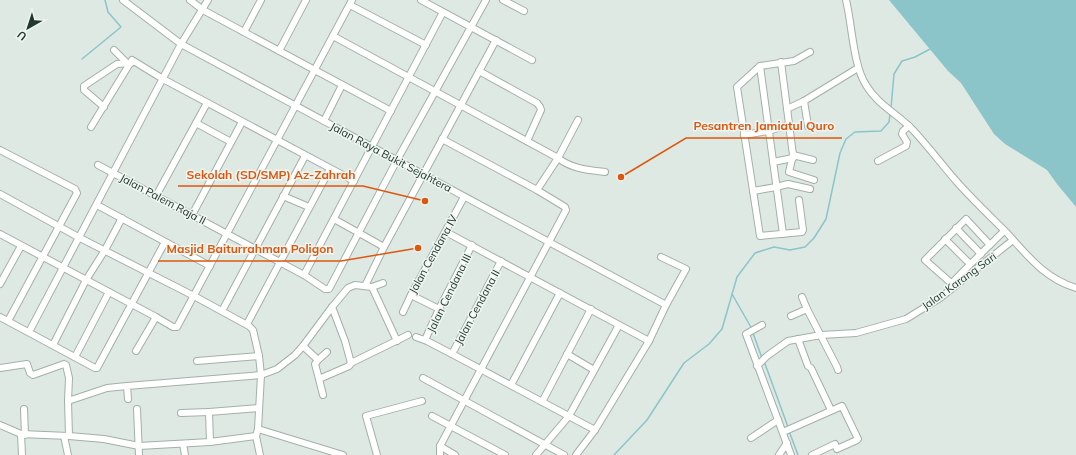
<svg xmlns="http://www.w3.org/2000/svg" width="1076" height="455" font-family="Mulish,sans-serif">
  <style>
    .water { fill: #8bc5ca }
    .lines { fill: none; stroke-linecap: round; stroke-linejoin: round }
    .stream { stroke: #8bc5ca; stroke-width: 1.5 }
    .minor-casing { stroke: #a3b0a9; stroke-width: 8 }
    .minor { stroke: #fff; stroke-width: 6 }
    .labels { text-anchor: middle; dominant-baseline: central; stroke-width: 3; stroke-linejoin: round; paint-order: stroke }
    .street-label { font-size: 11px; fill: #22372f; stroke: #eff6f2 }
    .leader { fill: none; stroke: #de570e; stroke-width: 1.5 }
    .callout-dot { fill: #de570e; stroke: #eff6f2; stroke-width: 1.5 }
    .callout-label { font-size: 12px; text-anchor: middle; font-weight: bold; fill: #de570e; stroke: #eff6f2; stroke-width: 3; stroke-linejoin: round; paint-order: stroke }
  </style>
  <rect width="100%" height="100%" fill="#dfe9e3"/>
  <path class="water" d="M889,0H1076V207L1057,184L1047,170L1005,144L994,134L961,83L948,71Z"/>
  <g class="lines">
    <g class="stream">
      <path d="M82,59L121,27L108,12L105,0"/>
      <path d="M891,108L894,74L902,61L915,57L932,48"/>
      <path d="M732,294L752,329"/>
      <path d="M753,333L762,358"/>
      <path d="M764,361L788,427"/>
      <path d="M789,431L798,455"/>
      <path d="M614,455L647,420L684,363L709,344L722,329L737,277L755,253L774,247L790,250L805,247L814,238L826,219L840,153L846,139L855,132L881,131L889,122L890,114"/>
    </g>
    <defs>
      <g id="minor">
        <path d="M123,0L181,44L666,305"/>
        <path d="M190,0L203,10L391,111"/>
        <path d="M421,0L532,60"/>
        <path d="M503,0L524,11"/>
        <path d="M846,0C852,24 853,65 866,85C877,104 897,114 912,129C928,146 942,165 957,182C973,200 990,216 1006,232C1028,256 1044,278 1076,288"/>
        <path d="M350,5L426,45"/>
        <path d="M244,32L261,0"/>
        <path d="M333,36L558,158C572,169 588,170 605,172"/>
        <path d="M114,50L126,62"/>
        <path d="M279,51L306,0"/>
        <path d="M781,62L793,155L789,172L814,180"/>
        <path d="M760,66L783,234"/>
        <path d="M479,71L537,103L540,107L541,110L527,141"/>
        <path d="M804,101L808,126"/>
        <path d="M104,107L84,90V86L117,64L131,63"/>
        <path d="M787,109L804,101L858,68"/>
        <path d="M324,121L342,85"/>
        <path d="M196,123L231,142"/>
        <path d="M91,127L132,60L163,79L354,181"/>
        <path d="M744,135L768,131L789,125"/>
        <path d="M0,150L75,189L77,193L8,321"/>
        <path d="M793,155L813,160"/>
        <path d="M878,161L906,146L907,142L902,134L903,131L909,126"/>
        <path d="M773,162L793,158"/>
        <path d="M98,165L304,275L325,289H329L397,160L486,0"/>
        <path d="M537,190L558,158L578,120"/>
        <path d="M753,191L776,187L788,184L810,189"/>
        <path d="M0,194L80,238L194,296L249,326L253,330L259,356L261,375L258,429L256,436L260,455"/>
        <path d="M156,196L207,103"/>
        <path d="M283,196L309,207"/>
        <path d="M799,200L803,230L802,232L760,236L737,87L760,66L794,61L810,52"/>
        <path d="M97,205L210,266"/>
        <path d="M192,215L242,122"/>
        <path d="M334,219L384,247"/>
        <path d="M956,228L981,254"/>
        <path d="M446,232L649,341"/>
        <path d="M0,234L156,317L173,327H177L352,0"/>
        <path d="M945,239L970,264"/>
        <path d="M990,245L966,219L925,260L951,283H952C969,265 987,248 1004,231"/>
        <path d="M304,275L443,12"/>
        <path d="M0,284L21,246"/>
        <path d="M365,286L384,247L496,40"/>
        <path d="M372,287L397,341"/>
        <path d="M411,295L439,309"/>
        <path d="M802,297L807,309L837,367L838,370"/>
        <path d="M332,307L345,341L351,363"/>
        <path d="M222,311L305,156"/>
        <path d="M403,312L411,295L464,197"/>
        <path d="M791,316L807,309"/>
        <path d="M0,317L95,368H97L165,242"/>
        <path d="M247,324L330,169"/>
        <path d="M762,325L746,334L791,455"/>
        <path d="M29,332L181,44L208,0"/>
        <path d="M416,337L427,341L452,354L595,430"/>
        <path d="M798,339L808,366L811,368L831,410"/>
        <path d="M425,340L439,309L472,245"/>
        <path d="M53,345L86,280L105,250L122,218"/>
        <path d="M303,346L318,360"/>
        <path d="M136,351L156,317"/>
        <path d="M452,354L501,261"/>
        <path d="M567,354L594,370"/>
        <path d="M75,357L109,292"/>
        <path d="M197,361L259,356"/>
        <path d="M757,366L767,356L788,341L821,335L856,333L906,319L940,298L1013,240"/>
        <path d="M0,368L27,364L30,373L33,375L64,364L66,365L69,378L68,401L69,436"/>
        <path d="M423,378L564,455"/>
        <path d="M319,379L315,364L318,360L327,352"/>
        <path d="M511,385L560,293"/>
        <path d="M323,395L319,379L349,366L351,363L408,335"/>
        <path d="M128,399L127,386L261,375L277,369L295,355L303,346L332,307L348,288L355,285L372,287L383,283"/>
        <path d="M68,401L107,388L127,386"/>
        <path d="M542,402L591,309"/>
        <path d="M24,409L25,435"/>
        <path d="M137,409L139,455"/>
        <path d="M181,413L209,412"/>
        <path d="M432,416L505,455"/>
        <path d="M0,425L21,434L69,436L104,439L139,446L210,442L256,436"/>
        <path d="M258,429L343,455"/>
        <path d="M783,432L842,406L858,439L857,440L837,449L835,444L812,455"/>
        <path d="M21,434L22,455"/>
        <path d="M64,436L68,455"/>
        <path d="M751,438L778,420"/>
        <path d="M210,442L209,412L259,408"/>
        <path d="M183,444L185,455"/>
        <path d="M440,446L455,455"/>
        <path d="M377,455L366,416L422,401"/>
        <path d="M440,455V446L566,210L565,207L537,190L442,139"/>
        <path d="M536,455L569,416L619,325"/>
        <path d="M576,455L595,430L649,341L666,305L686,269L661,257"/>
        <path d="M779,455L787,443"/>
      </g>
    </defs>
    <use href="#minor" class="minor-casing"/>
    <use href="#minor" class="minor"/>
  </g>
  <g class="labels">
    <g class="street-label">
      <text transform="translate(391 157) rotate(28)">Jalan Raya Bukit Sejahtera</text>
      <text transform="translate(163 199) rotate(28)">Jalan Palem Raja II</text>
      <text transform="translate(433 254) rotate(-61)">Jalan Cendana IV</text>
      <text transform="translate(959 281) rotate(-36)">Jalan Karang Sari</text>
      <text transform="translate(449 293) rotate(-64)">Jalan Cendana III</text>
      <text transform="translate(477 307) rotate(-62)">Jalan Cendana II</text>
    </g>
  </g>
  <path class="leader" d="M621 177L686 138H842M425 201L363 186H178M418 248L341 261H158"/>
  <g class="callout-dot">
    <circle cx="621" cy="177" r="4"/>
    <circle cx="425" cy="201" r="4"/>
    <circle cx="418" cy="248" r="4"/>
  </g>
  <g class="callout-label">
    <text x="764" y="130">Pesantren Jamiatul Quro</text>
    <text x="271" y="179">Sekolah (SD/SMP) Az-Zahrah</text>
    <text x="250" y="253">Masjid Baiturrahman Poligon</text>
  </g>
  <g transform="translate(28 28) rotate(219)" stroke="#eff6f2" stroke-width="3" paint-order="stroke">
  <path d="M0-3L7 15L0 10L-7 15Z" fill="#22372f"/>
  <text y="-6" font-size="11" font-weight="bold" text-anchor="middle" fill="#22372f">U</text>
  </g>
</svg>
